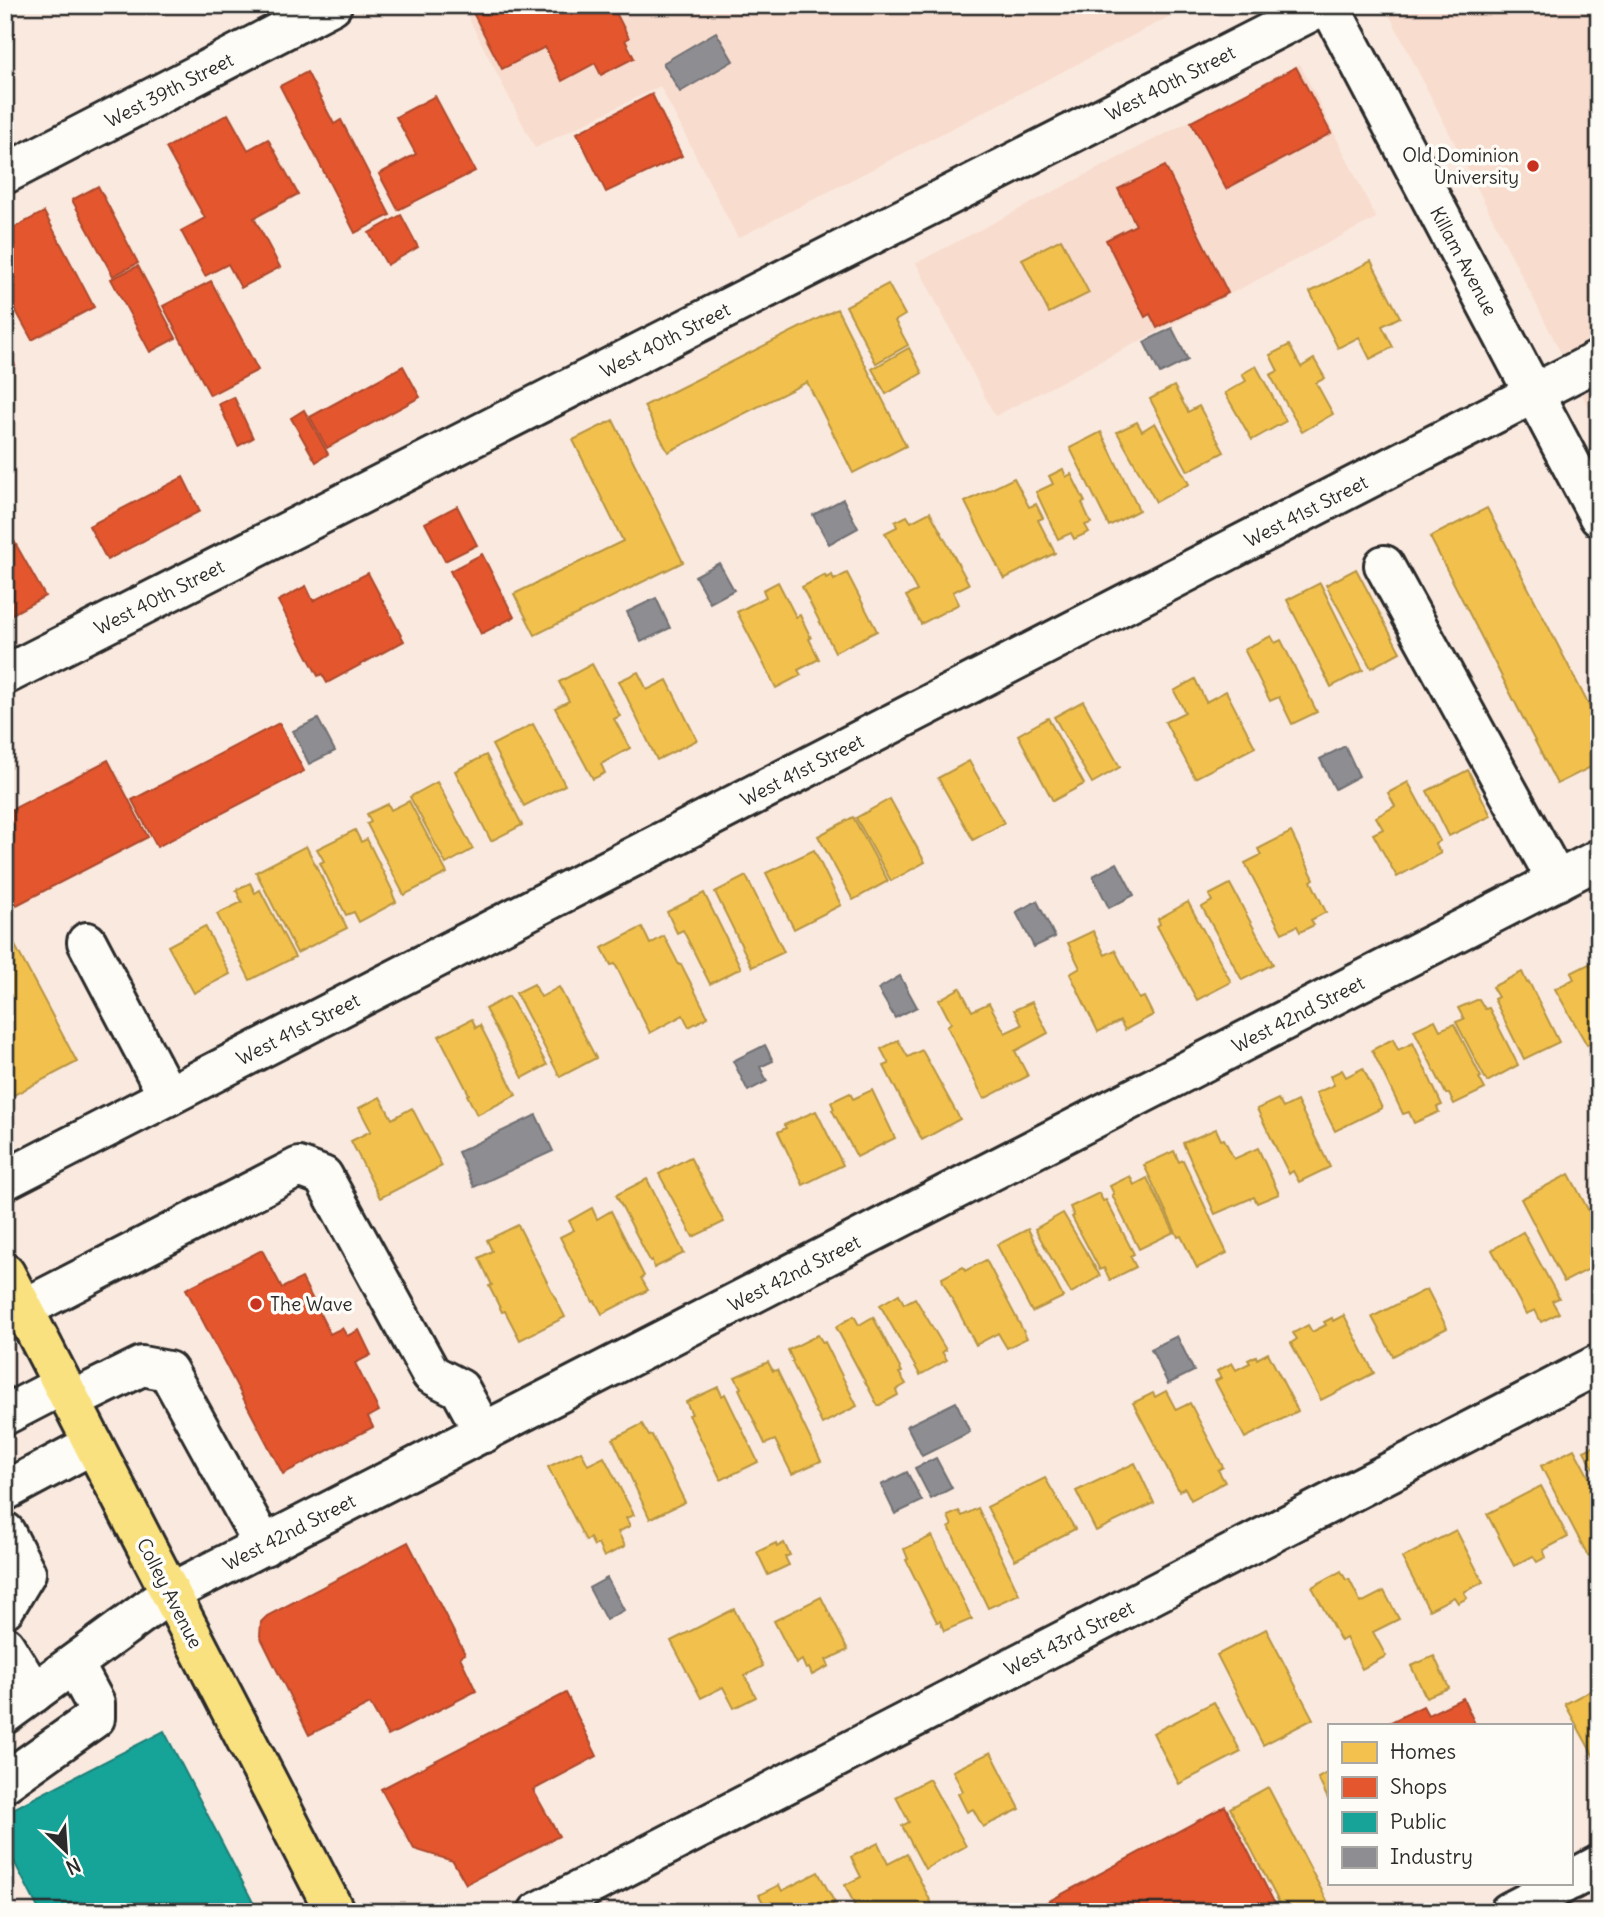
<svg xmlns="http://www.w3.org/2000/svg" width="1604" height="1917" font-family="Delius,sans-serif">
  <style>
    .built { fill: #f8dcce }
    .homes { fill: #f2c14e; stroke: #b69444; stroke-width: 2 }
    .shops { fill: #e4572e; stroke: #ac4a2d; stroke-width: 2 }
    .public { fill: #17a398; stroke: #1d7f77; stroke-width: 2 }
    .industry { fill: #8d8d92; stroke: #707073; stroke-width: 2 }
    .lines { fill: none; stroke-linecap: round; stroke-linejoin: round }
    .minor-casing { stroke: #2b2b2b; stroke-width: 44 }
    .major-casing { stroke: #2b2b2b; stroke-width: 44 }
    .minor { stroke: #fdfcf7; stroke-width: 38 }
    .major { stroke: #fae180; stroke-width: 38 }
    .poi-dot { fill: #c8321e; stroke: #fdfcf7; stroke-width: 2.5 }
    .labels { text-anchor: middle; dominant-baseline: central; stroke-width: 7; stroke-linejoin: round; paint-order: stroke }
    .street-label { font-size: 19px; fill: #2b2b2b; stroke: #fdfcf7 }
    .poi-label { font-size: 19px; fill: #2b2b2b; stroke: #fdfcf7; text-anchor: end }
  </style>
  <rect width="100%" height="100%" fill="#fae9df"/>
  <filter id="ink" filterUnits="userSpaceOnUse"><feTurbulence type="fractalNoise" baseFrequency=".0143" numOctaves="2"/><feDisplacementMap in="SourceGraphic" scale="14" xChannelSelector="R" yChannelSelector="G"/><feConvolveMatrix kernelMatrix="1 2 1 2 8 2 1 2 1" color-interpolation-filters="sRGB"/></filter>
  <g filter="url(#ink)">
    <g class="built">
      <path d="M462,5H1192L738,238L660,86L535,148Z"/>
      <path d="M1396,5H1599V428L1387,10Z"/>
      <path d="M1300,64L1376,218L995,416L916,263Z"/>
    </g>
    <g class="homes">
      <path d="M1061,239L1089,293L1049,313L1022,259Z"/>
      <path d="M1371,261L1400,317L1382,326L1393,347L1370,359L1359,337L1338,348L1310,292Z"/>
      <path d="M888,284L905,315L895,321L908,345L876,363L846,306Z"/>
      <path d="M837,309L906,446L853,473L807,382L668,452L644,406Z"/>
      <path d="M1289,345L1301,367L1314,359L1325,378L1316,383L1333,414L1302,432L1270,375L1278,371L1270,355Z"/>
      <path d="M909,348L922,373L886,394L872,369Z"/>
      <path d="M1256,366L1286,421L1252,440L1225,393L1246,381L1242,374Z"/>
      <path d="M1174,386L1188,412L1199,406L1224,452L1188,471L1150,399Z"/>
      <path d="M613,420L683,562L535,635L514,594L623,541L573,440Z"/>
      <path d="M1137,422L1142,431L1155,423L1189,484L1156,502L1117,432Z"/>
      <path d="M1101,432L1139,510L1109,526L1070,448Z"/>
      <path d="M1063,469L1066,477L1071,474L1085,502L1082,503L1091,523L1085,525L1089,532L1074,539L1071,533L1058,539L1036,492L1053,484L1049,476Z"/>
      <path d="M1014,478L1029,507L1036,504L1043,518L1038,520L1055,553L1004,579L965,502Z"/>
      <path d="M1487,508L1599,725V763L1557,784L1430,537Z"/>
      <path d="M930,512L969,584L953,592L959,604L921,624L906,596L917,591L885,533L897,527L895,522L907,516L911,522Z"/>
      <path d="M1356,569L1400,652L1371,668L1326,585Z"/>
      <path d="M847,573L877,631L835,652L802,587L825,575L826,578L832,575L834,580Z"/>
      <path d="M778,582L796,617L800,615L811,638L809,639L819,659L798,670L801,675L776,688L737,612L766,597L763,590Z"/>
      <path d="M1320,583L1363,670L1331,687L1287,600Z"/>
      <path d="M1271,636L1275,643L1281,640L1317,712L1292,724L1279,697L1270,701L1244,649Z"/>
      <path d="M592,664L620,716L614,719L630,748L601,764L605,773L593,779L555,708L569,701L559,682Z"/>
      <path d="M638,672L647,690L667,680L697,740L657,760L619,681Z"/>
      <path d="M1195,679L1206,702L1226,691L1255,747L1195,778L1165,722L1185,712L1174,691Z"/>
      <path d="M1083,701L1120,767L1092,783L1054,717Z"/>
      <path d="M1048,718L1084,784L1053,801L1018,735Z"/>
      <path d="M533,724L565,785L524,806L492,745Z"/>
      <path d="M486,755L522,825L491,841L455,771Z"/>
      <path d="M969,761L1004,823L973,840L938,778Z"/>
      <path d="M1468,770L1491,816L1449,836L1427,791Z"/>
      <path d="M437,782L473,849L446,864L410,797Z"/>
      <path d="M1408,782L1440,841L1435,844L1441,853L1397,877L1373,834L1383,829L1376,817L1395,806L1388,793Z"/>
      <path d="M890,799L925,862L891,881L856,818Z"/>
      <path d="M409,801L447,873L404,895L367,824L371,822L367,814L388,804L391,810Z"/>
      <path d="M853,817L888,881L853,900L818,836Z"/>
      <path d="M355,830L361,842L367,839L393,892L392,893L396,902L359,922L354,912L346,915L320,863L324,861L317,849Z"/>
      <path d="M1291,832L1314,879L1311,881L1326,912L1311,920L1314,925L1300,932L1297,926L1282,933L1245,863L1261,855L1258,849Z"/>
      <path d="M306,846L347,928L297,953L256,872Z"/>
      <path d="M814,850L841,905L794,929L766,873Z"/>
      <path d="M746,876L784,952L752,967L715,892Z"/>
      <path d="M250,883L255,893L260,890L295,957L250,980L217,914L242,902L236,890Z"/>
      <path d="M1230,884L1273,964L1242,980L1202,907L1212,901L1209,895Z"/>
      <path d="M704,893L741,968L710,984L683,930L677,933L667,912Z"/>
      <path d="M1188,902L1231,982L1197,1000L1157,926L1160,924L1158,919Z"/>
      <path d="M205,926L230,974L194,993L168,946Z"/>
      <path d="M642,927L650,944L664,936L679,965L681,964L708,1017L689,1027L683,1015L650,1033L615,964L611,965L602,948Z"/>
      <path d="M1093,931L1105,955L1115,950L1139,999L1144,997L1153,1015L1125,1030L1120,1021L1098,1032L1070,974L1080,968L1068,943Z"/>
      <path d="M11,938L77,1062L14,1095L5,1079V941Z"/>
      <path d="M1599,959V1039L1587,1045L1555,989L1574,979L1571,973Z"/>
      <path d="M1522,972L1527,983L1529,982L1559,1042L1524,1059L1494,999L1498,997L1492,987Z"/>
      <path d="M534,984L541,997L559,987L596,1058L560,1077L516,993Z"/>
      <path d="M960,988L972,1011L989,1003L1005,1033L1022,1025L1014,1010L1032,1002L1048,1033L1015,1051L1028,1076L984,1099L947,1026L951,1023L939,1000Z"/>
      <path d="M509,996L547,1065L523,1078L485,1009Z"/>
      <path d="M1479,999L1485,1009L1489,1008L1518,1065L1487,1082L1456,1022L1464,1019L1458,1008Z"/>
      <path d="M472,1019L476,1028L480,1025L516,1095L477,1115L467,1095L469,1094L439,1036Z"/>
      <path d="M1435,1020L1440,1030L1454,1024L1481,1077L1479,1078L1485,1089L1454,1104L1449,1094H1446L1414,1030Z"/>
      <path d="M1393,1039L1398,1050L1413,1043L1442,1105L1437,1107L1439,1112L1414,1123L1409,1112L1403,1114L1372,1050Z"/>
      <path d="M898,1040L908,1057L922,1050L960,1119L922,1140L884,1066L889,1064L881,1049Z"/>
      <path d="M1363,1068L1382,1108L1335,1131L1316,1093L1334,1085L1330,1076L1342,1070L1346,1077Z"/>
      <path d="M872,1090L895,1138L857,1157L832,1110L834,1109L831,1102L850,1093L853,1099Z"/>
      <path d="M380,1097L392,1119L412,1108L442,1166L380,1198L351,1141L371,1131L359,1108Z"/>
      <path d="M1278,1099L1283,1108L1297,1101L1330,1167L1299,1182L1293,1171L1289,1174L1257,1109Z"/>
      <path d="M816,1111L843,1165L803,1185L778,1132L786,1128L784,1125Z"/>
      <path d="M1216,1129L1221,1140L1224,1139L1234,1159L1258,1148L1279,1194L1257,1203L1254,1197L1215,1214L1183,1143Z"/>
      <path d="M1174,1151L1179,1162L1183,1160L1227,1253L1197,1268L1181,1236L1178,1237L1144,1165Z"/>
      <path d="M690,1157L724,1222L693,1237L659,1174Z"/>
      <path d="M1569,1174L1599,1230V1264L1564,1282L1521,1199Z"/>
      <path d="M1130,1176L1134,1185L1147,1178L1174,1232L1139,1249L1112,1195L1114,1194L1110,1186Z"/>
      <path d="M647,1179L684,1253L654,1268L652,1260L650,1261L616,1195Z"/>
      <path d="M1099,1193L1103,1201L1106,1200L1134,1254L1130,1256L1136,1267L1110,1280L1104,1268L1100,1270L1072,1217L1074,1216L1070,1207Z"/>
      <path d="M592,1208L597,1219L611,1211L644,1276L641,1278L648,1290L602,1314L595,1301L593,1302L560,1237L574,1230L569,1221Z"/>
      <path d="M1063,1213L1100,1276L1071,1293L1035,1229Z"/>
      <path d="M518,1225L565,1317L520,1340L505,1311L502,1312L489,1286L492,1285L479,1258L492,1251L487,1240Z"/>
      <path d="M1028,1229L1063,1297L1032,1312L997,1245Z"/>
      <path d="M1523,1232L1559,1298L1552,1301L1559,1313L1541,1322L1535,1310L1526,1314L1492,1250Z"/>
      <path d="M986,1260L1027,1338L1007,1348L998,1333L976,1345L943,1282L942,1278L963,1267L965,1271Z"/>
      <path d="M1427,1289L1447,1328L1393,1356L1372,1317Z"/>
      <path d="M899,1294L904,1304L915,1298L946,1350L942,1352L947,1360L920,1375L880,1305Z"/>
      <path d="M1344,1315L1374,1373L1321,1400L1291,1343L1297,1339L1293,1333L1308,1325L1312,1332L1326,1325L1324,1322L1332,1318L1333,1321Z"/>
      <path d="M854,1316L859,1325L873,1317L902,1372L899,1373L906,1384L896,1390L898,1395L878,1406L836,1327Z"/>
      <path d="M818,1335L823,1343L825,1342L857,1406L822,1424L792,1362L793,1361L788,1350Z"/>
      <path d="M1268,1353L1298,1411L1245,1438L1215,1381L1221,1378L1217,1371L1232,1363L1236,1370L1250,1363L1248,1360L1256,1356L1257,1359Z"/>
      <path d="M768,1362L773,1371L777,1370L821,1461L792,1474L775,1440L765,1444L739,1389L741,1388L735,1377Z"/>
      <path d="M718,1387L722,1396L725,1394L758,1462L721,1480L689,1415L692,1414L686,1402Z"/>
      <path d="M1166,1391L1176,1410L1190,1403L1223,1467L1218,1470L1225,1482L1191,1500L1185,1488L1179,1491L1133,1403L1153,1393L1155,1397Z"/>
      <path d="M642,1424L649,1436L652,1435L685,1502L650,1519L613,1439Z"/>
      <path d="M1599,1444V1478L1584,1451Z"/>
      <path d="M1574,1449L1599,1496V1550L1588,1556L1541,1466Z"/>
      <path d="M581,1451L588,1465L604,1457L634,1515L626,1518L630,1526L618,1532L625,1546L604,1557L598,1544L594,1546L590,1538L586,1541L548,1467Z"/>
      <path d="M1135,1463L1154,1503L1096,1531L1076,1491Z"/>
      <path d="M1045,1478L1075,1529L1015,1560L987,1507Z"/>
      <path d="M1541,1486L1568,1537L1543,1550L1546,1557L1537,1562L1533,1556L1514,1566L1487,1514Z"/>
      <path d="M978,1508L1019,1594L988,1608L949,1527L952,1526L948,1516L959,1511L962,1516Z"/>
      <path d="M1456,1530L1483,1582L1464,1592L1467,1598L1458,1603L1454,1597L1429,1610L1402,1558Z"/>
      <path d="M932,1536L972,1619L944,1631L940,1621L937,1622L906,1560L908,1559L904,1549Z"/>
      <path d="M776,1543L777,1547L784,1543L790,1555L785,1557L789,1565L768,1575L757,1552Z"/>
      <path d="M1341,1571L1346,1580L1349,1579L1361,1603L1384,1591L1399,1619L1373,1632L1386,1656L1362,1669L1346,1638L1341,1641L1312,1587Z"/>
      <path d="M821,1597L848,1650L826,1660L829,1666L812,1675L809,1668L806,1669L802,1660L796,1664L774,1621Z"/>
      <path d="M734,1609L763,1666L745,1676L756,1697L734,1708L723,1687L701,1698L671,1641Z"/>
      <path d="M1266,1629L1313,1719L1263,1745L1217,1655Z"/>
      <path d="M1434,1656L1449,1688L1426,1697L1411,1666Z"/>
      <path d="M1595,1688L1599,1694V1712L1591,1716L1599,1729V1766L1565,1704Z"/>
      <path d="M1214,1702L1241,1752L1179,1784L1153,1733Z"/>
      <path d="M991,1752L1020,1809L983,1827L973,1809L967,1812L958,1794L963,1791L953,1771Z"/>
      <path d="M1329,1772V1801L1318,1778Z"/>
      <path d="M929,1779L966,1846L925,1869L902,1826L909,1822L896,1797Z"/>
      <path d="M1268,1787L1333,1912H1284L1230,1808Z"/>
      <path d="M878,1843L888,1864L907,1854L936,1912H858L845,1885L861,1877L851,1857Z"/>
      <path d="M818,1872L835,1903L818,1912H768L759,1895L779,1885L782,1891Z"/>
    </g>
    <g class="shops">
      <path d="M469,5H612L629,38L625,40L634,58L601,75L595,63L562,81L545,47L502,69Z"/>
      <path d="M1296,67L1331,133L1226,189L1191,122Z"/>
      <path d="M307,72L334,124L341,120L390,215L355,233L280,86Z"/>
      <path d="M652,94L682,156L606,192L577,133Z"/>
      <path d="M435,96L475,171L398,210L379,174L416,154L396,117Z"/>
      <path d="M228,114L248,150L268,139L298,194L254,218L280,267L241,288L228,264L205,276L181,231L205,218L166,148Z"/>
      <path d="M1165,166L1228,293L1157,328L1150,314L1145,317L1106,240L1136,225L1118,189Z"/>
      <path d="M98,186L138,263L113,276L72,200Z"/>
      <path d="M44,212L94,307L32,340L10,300L5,303V232Z"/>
      <path d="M401,215L418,247L387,265L369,233Z"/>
      <path d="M138,266L176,338L150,352L111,279Z"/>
      <path d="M211,281L258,370L210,395L163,306Z"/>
      <path d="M5,347L15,365L5,370Z"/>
      <path d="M403,366L420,397L327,448L310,417Z"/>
      <path d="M5,386L13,402L5,406Z"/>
      <path d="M234,397L253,438L238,446L219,404Z"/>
      <path d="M304,410L328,454L316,462L291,418Z"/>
      <path d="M183,477L200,511L107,560L89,526Z"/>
      <path d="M457,506L477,545L445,561L425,523Z"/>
      <path d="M5,525L45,596L5,618Z"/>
      <path d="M482,554L514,617L481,634L450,571Z"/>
      <path d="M368,573L404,641L327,683L322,674L318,676L278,601L306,586L313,601Z"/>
      <path d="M279,723L304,771L157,847L132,800Z"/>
      <path d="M108,760L148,837L5,911V813Z"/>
      <path d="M262,1250L282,1288L302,1278L330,1334L342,1328L347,1336L359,1330L371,1355L355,1363L379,1411L368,1417L373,1427L283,1474L186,1289Z"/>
      <path d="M408,1542L465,1654L460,1657L476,1691L388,1736L370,1704L309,1735L260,1636L261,1622L267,1616Z"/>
      <path d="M566,1693L597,1756L533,1790L559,1836L466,1884L453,1861L414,1849L381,1789Z"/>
      <path d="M1463,1698L1476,1726H1383L1423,1706L1428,1715Z"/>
      <path d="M1225,1806L1279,1912H1029Z"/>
    </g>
    <path class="public" d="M164,1731L258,1912H59L57,1908L48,1912H40L5,1844V1813Z"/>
    <g class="industry">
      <path d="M716,32L733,61L680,92L663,63Z"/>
      <path d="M1172,328L1188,360L1160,374L1144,342Z"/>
      <path d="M843,499L858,528L829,544L813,515Z"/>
      <path d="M719,563L734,590L710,603L695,576Z"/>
      <path d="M656,598L670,628L641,642L627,612Z"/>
      <path d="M318,719L335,751L309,764L293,731Z"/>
      <path d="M1345,746L1359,776L1335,789L1320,759Z"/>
      <path d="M1117,863L1134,895L1109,908L1093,876Z"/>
      <path d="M1037,901L1055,937L1034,947L1016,912Z"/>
      <path d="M900,976L917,1007L895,1018L878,989Z"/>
      <path d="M765,1045L773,1061L760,1067L767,1081L748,1091L733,1061Z"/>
      <path d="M536,1115L553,1151L474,1187L458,1152Z"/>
      <path d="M1177,1336L1194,1371L1168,1384L1151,1349Z"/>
      <path d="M956,1402L970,1432L922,1456L907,1426Z"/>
      <path d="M936,1458L952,1488L931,1499L915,1468Z"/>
      <path d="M907,1472L922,1501L895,1514L881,1485Z"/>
      <path d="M607,1578L624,1610L606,1620L589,1588Z"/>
    </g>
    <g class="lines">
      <defs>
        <g id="minor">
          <path d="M1329,5L1599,517"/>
          <path d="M5,174L332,5"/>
          <path d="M1384,565L1557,881"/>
          <path d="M5,675L1324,5"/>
          <path d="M87,942L168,1096"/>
          <path d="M5,1180L1599,360"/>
          <path d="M23,1309L299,1167L323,1176L431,1374L460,1389L484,1433"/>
          <path d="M71,1401L142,1366L168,1371L264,1546"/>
          <path d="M5,1415L63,1385"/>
          <path d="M5,1491L93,1444"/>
          <path d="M5,1532L26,1573L5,1608"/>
          <path d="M5,1646L34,1693"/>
          <path d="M5,1714L170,1593L1599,859"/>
          <path d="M5,1782L95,1718V1703L74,1664"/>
          <path d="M1571,1880L1599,1865"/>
          <path d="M538,1912L1599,1364"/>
          <path d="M1509,1912L1563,1884"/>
        </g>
        <path id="major" d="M5,1273L335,1912"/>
      </defs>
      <use href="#minor" class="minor-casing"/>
      <use href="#major" class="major-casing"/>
      <use href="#minor" class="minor"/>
      <use href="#major" class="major"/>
    </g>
  </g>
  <g class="poi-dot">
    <circle cx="1533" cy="166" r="7"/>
    <circle cx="256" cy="1304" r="7"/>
  </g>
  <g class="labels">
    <g class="street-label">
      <text transform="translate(1170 83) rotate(-27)">West 40th Street</text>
      <text transform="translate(169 90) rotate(-27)">West 39th Street</text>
      <text transform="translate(1464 261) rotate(62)">Killam Avenue</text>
      <text transform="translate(665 340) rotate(-27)">West 40th Street</text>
      <text transform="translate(1306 511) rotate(-27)">West 41st Street</text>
      <text transform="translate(159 597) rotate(-27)">West 40th Street</text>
      <text transform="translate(802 770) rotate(-27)">West 41st Street</text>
      <text transform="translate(1298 1014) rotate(-27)">West 42nd Street</text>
      <text transform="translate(298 1029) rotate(-27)">West 41st Street</text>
      <text transform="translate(794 1273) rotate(-27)">West 42nd Street</text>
      <text transform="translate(289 1532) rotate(-27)">West 42nd Street</text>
      <text transform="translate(170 1593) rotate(63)">Colley Avenue</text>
      <text transform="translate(1069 1638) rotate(-27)">West 43rd Street</text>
    </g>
    <g class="poi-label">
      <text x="1519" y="155">Old Dominion<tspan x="1519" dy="22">University</tspan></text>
      <text x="270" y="1304" text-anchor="start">The Wave</text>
    </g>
  </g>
  <rect width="1604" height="1917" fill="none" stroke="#fdfcf7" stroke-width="28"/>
  <rect x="14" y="14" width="1576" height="1889" fill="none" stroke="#2b2b2b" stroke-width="2.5" filter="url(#ink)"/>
  <rect x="1328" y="1724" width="245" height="161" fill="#fdfcf7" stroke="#a9a8a5" stroke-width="2"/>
  <rect x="1342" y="1742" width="35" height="21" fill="#f2c14e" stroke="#a9a8a5" stroke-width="2"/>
  <text x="1390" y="1759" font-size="21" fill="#2b2b2b">Homes</text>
  <rect x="1342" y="1777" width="35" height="21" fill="#e4572e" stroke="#a9a8a5" stroke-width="2"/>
  <text x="1390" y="1794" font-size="21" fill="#2b2b2b">Shops</text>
  <rect x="1342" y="1812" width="35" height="21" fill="#17a398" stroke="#a9a8a5" stroke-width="2"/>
  <text x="1390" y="1829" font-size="21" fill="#2b2b2b">Public</text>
  <rect x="1342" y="1847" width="35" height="21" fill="#8d8d92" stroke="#a9a8a5" stroke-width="2"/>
  <text x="1390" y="1864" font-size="21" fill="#2b2b2b">Industry</text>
  <g transform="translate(66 1851) rotate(155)" stroke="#fdfcf7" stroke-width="5" paint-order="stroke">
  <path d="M0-5L12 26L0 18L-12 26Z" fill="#2b2b2b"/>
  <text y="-10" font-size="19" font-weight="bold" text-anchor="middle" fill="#2b2b2b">N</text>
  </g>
</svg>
